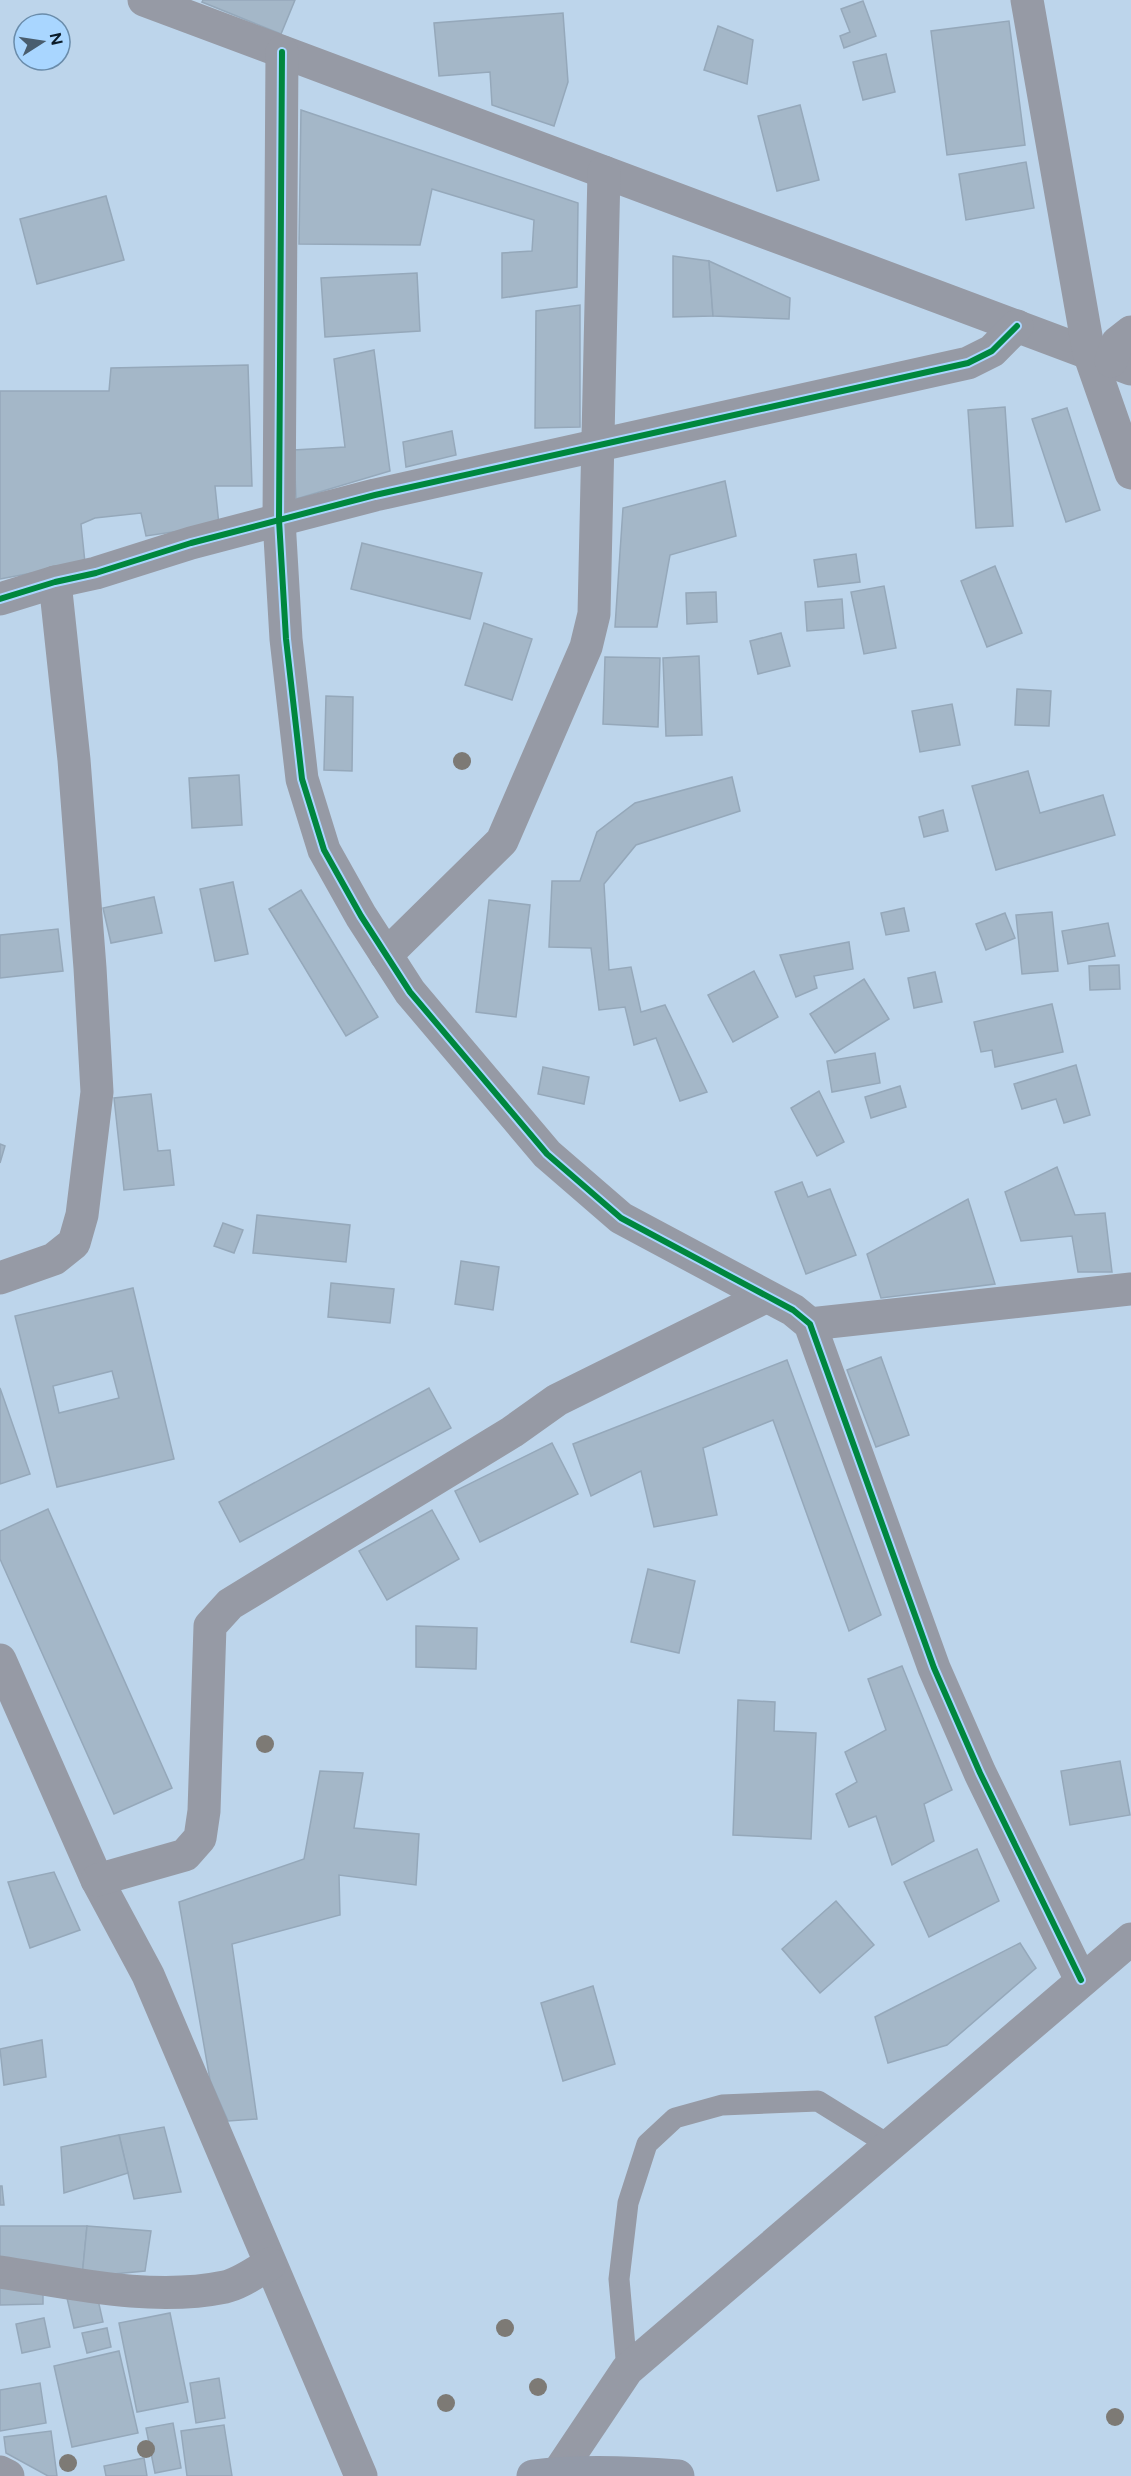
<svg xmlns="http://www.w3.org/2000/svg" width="1131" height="2476" font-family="Figtree,sans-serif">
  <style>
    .building { fill: #a4b7c8; stroke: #95a8ba; stroke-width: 1.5; fill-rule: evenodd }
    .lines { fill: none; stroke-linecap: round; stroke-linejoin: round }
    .lane { stroke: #969aa5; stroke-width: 21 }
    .street { stroke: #969aa5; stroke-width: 33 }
    .secondary { stroke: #939aa8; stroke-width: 33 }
    .cycleway-casing { stroke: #a9d6ff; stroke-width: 10 }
    .cycleway { stroke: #00873e; stroke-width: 6 }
    .tree { fill: #7d7a75 }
  </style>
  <rect width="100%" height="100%" fill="#bdd5eb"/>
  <g class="building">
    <path d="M203,0H295L281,34L202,2Z"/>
    <path d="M863,1L876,36L844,48L840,36L850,32L841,9Z"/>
    <path d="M563,13L568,82L554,126L492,105L490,72L439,76L434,23Z"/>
    <path d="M1009,21L1025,145L947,155L931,31Z"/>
    <path d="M718,26L753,40L747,84L704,70Z"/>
    <path d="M886,54L895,92L863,100L853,62Z"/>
    <path d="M800,105L819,180L777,191L758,116Z"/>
    <path d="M301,110L578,203L577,287L502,298V253L532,251L534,220L432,189L420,245L299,244Z"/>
    <path d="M1026,162L1034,208L966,220L959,174Z"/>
    <path d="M106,196L124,260L37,284L20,219Z"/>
    <path d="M673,256L709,261L713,316L673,317Z"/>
    <path d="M709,261L790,298L789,319L713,316Z"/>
    <path d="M417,273L420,331L325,337L321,278Z"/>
    <path d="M580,305V427L535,428L536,311Z"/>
    <path d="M374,350L390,471L296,499L294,450L345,447L334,359Z"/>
    <path d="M248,365L252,486H215L219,525L146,536L141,513L95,518L81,524L85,563L0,579V391H109L111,368Z"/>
    <path d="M1005,407L1013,526L976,528L968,410Z"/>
    <path d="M1067,408L1100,510L1066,522L1032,419Z"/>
    <path d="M452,431L456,455L406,467L403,442Z"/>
    <path d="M725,481L736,536L670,555L657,627H615L623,508Z"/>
    <path d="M362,543L482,573L470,619L351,589Z"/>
    <path d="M856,554L860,582L818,587L814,560Z"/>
    <path d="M995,566L1022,633L987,647L961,581Z"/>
    <path d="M884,586L896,648L864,654L851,592Z"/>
    <path d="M716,592L717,622L687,624L686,593Z"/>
    <path d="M842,599L844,628L807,631L805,602Z"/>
    <path d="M484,623L532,639L512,700L465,685Z"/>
    <path d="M781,633L790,666L758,674L750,641Z"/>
    <path d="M699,656L702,735L666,736L663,658Z"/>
    <path d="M605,657L660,658L658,727L603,724Z"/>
    <path d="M1017,689L1051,691L1049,726L1015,725Z"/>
    <path d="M326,696L353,697L352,771L324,770Z"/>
    <path d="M952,704L960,745L920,752L912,711Z"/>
    <path d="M1028,771L1040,813L1103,795L1115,835L996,870L972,786Z"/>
    <path d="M239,775L242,825L192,828L189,778Z"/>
    <path d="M732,777L740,811L636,845L604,884L609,970L631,967L641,1012L665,1005L707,1092L680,1101L656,1038L634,1045L625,1007L599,1010L591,948L549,947L552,881H580L597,832L635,803Z"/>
    <path d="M943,810L948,831L924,837L919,817Z"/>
    <path d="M233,882L248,954L215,961L200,889Z"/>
    <path d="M301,890L378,1017L346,1036L269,909Z"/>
    <path d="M154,897L162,933L111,943L103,908Z"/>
    <path d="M489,900L530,905L516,1017L476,1012Z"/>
    <path d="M904,908L909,931L886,935L881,913Z"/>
    <path d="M1052,912L1058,971L1022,974L1016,915Z"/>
    <path d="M1005,913L1015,938L986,950L976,924Z"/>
    <path d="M1108,923L1115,956L1068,964L1062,931Z"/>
    <path d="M58,929L63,971L0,978V935Z"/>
    <path d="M849,942L853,969L814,976L817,988L796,997L780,955Z"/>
    <path d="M1119,965L1120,989L1090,990L1089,966Z"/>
    <path d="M754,971L778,1017L733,1042L708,995Z"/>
    <path d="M935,972L942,1002L914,1008L908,978Z"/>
    <path d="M864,979L889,1019L835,1053L810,1014Z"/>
    <path d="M1052,1004L1063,1052L995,1067L992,1050L981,1052L974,1022Z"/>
    <path d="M875,1053L880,1083L832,1092L827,1061Z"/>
    <path d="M1076,1065L1090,1115L1064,1123L1056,1099L1022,1109L1014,1084Z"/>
    <path d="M543,1067L589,1077L584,1104L538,1094Z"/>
    <path d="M900,1086L906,1107L871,1118L865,1097Z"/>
    <path d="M819,1091L844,1142L817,1156L791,1108Z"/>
    <path d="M151,1094L158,1151L170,1150L174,1185L124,1190L114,1098Z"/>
    <path d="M0,1144L5,1146L0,1163Z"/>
    <path d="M1057,1167L1075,1215L1105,1213L1112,1272H1078L1072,1236L1021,1241L1005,1192Z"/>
    <path d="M802,1182L808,1197L830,1189L856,1255L806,1274L775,1192Z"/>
    <path d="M968,1199L995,1284L881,1298L867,1254Z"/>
    <path d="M257,1215L350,1225L346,1262L253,1253Z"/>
    <path d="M223,1223L243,1230L234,1253L214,1246Z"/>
    <path d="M461,1261L499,1267L493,1310L455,1304Z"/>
    <path d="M331,1283L394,1289L390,1323L328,1317Z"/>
    <path d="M133,1288L174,1459L57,1487L15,1316ZM112,1371L119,1398L59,1413L53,1386Z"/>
    <path d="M881,1357L909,1435L876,1447L847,1370Z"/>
    <path d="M787,1360L881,1615L849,1631L773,1420L703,1448L717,1515L654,1527L641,1471L591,1496L573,1444Z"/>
    <path d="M0,1388L30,1474L0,1484Z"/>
    <path d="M429,1388L451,1428L240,1542L219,1502Z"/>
    <path d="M552,1443L578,1494L480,1542L455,1491Z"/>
    <path d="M48,1509L172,1788L114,1814L0,1559V1531Z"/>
    <path d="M432,1510L459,1559L387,1600L359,1551Z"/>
    <path d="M648,1569L695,1581L679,1653L631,1642Z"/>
    <path d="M416,1626L477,1628L476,1669L416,1667Z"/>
    <path d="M902,1666L952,1790L924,1804L934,1841L892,1865L876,1816L849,1827L836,1794L857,1782L845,1752L886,1730L868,1679Z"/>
    <path d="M738,1700L775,1702L774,1731L816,1733L811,1839L733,1835Z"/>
    <path d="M1120,1761L1130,1815L1070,1825L1061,1771Z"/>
    <path d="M320,1771L363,1773L354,1828L419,1834L416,1885L339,1875L340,1915L232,1944L257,2119L228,2121L210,2080L179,1902L304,1859Z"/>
    <path d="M977,1849L999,1901L929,1937L904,1882Z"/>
    <path d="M54,1872L80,1930L30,1948L8,1882Z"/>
    <path d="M836,1901L874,1945L820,1993L782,1949Z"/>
    <path d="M1020,1943L1036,1968L947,2045L888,2063L875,2017Z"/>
    <path d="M593,1986L615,2064L563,2081L541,2003Z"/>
    <path d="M42,2040L46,2077L4,2085L0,2049Z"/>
    <path d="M164,2127L181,2192L134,2199L119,2135Z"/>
    <path d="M119,2135L128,2173L64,2193L61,2147Z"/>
    <path d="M0,2186H2L4,2205H0Z"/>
    <path d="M0,2226H87L82,2277L0,2260Z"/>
    <path d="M87,2226L151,2231L145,2271L82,2277Z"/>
    <path d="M0,2280L43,2284V2304L0,2305Z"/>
    <path d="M96,2291L103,2322L74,2328L67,2298Z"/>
    <path d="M170,2313L188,2402L137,2412L119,2323Z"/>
    <path d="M44,2318L50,2347L22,2353L16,2324Z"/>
    <path d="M107,2328L111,2347L87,2353L82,2333Z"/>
    <path d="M119,2351L138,2433L72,2447L54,2366Z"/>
    <path d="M219,2378L225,2418L196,2423L190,2383Z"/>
    <path d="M40,2383L46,2423L0,2431V2390Z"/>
    <path d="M173,2423L181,2468L155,2473L146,2428Z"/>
    <path d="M224,2425L232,2476H187L181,2431Z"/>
    <path d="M51,2431L57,2476H48L6,2453L4,2437Z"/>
    <path d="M144,2458L147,2476H106L104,2466Z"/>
  </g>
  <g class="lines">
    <path class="lane" d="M627,2370L619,2279L628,2203L647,2144L675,2118L722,2105L818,2101L889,2145"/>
    <g class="street">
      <path d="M144,0L1131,369"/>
      <path d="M1027,0L1089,353L1131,473"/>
      <path d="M282,52L279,520L286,639L302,779L324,850L361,916L410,992L547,1154L621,1218L793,1310L810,1324L934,1668L980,1773L1081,1980"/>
      <path d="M1111,361L1117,343L1131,332"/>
      <path d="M0,599L55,582L96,573L191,543L375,495L968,363L992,351L1017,326"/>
      <path d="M386,955L502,841L586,647L594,614L604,172"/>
      <path d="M0,1278L54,1259L74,1243L82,1215L97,1092L90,968L74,760L55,582"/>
      <path d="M810,1324L1131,1289"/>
      <path d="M0,1660L97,1880L148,1975L361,2476"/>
      <path d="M97,1880L185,1855L200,1838L204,1811L210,1626L230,1604L512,1432L557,1400L765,1297"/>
      <path d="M0,2272C72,2283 152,2302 225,2287C240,2284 257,2271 270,2264"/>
      <path d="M0,2472L8,2476"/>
      <path d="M558,2473L627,2370L1131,1939"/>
    </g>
    <path class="secondary" d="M533,2476C581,2470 629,2472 678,2476"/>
    <defs>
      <g id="cycleway">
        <path d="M282,52L279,520L286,639L302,779L324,850L361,916L410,992L547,1154L621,1218L793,1310L810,1324L934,1668L980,1773L1081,1980"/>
        <path d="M0,599L55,582L96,573L191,543L375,495L968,363L992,351L1017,326"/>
      </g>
    </defs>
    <use href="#cycleway" class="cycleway-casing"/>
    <use href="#cycleway" class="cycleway"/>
  </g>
  <g class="tree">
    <circle cx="462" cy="761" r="9"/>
    <circle cx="265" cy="1744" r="9"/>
    <circle cx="505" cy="2328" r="9"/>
    <circle cx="538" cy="2387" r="9"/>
    <circle cx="446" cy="2403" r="9"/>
    <circle cx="1115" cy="2417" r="9"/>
    <circle cx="146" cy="2449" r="9"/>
    <circle cx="68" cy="2463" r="9"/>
  </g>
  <g transform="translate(42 42) rotate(78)"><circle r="28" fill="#a9d6ff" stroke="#6a8caa" stroke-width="1.5"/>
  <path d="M0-4.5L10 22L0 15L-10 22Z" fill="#495d6e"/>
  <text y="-9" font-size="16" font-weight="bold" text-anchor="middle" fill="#0b1c2a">N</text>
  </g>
</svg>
